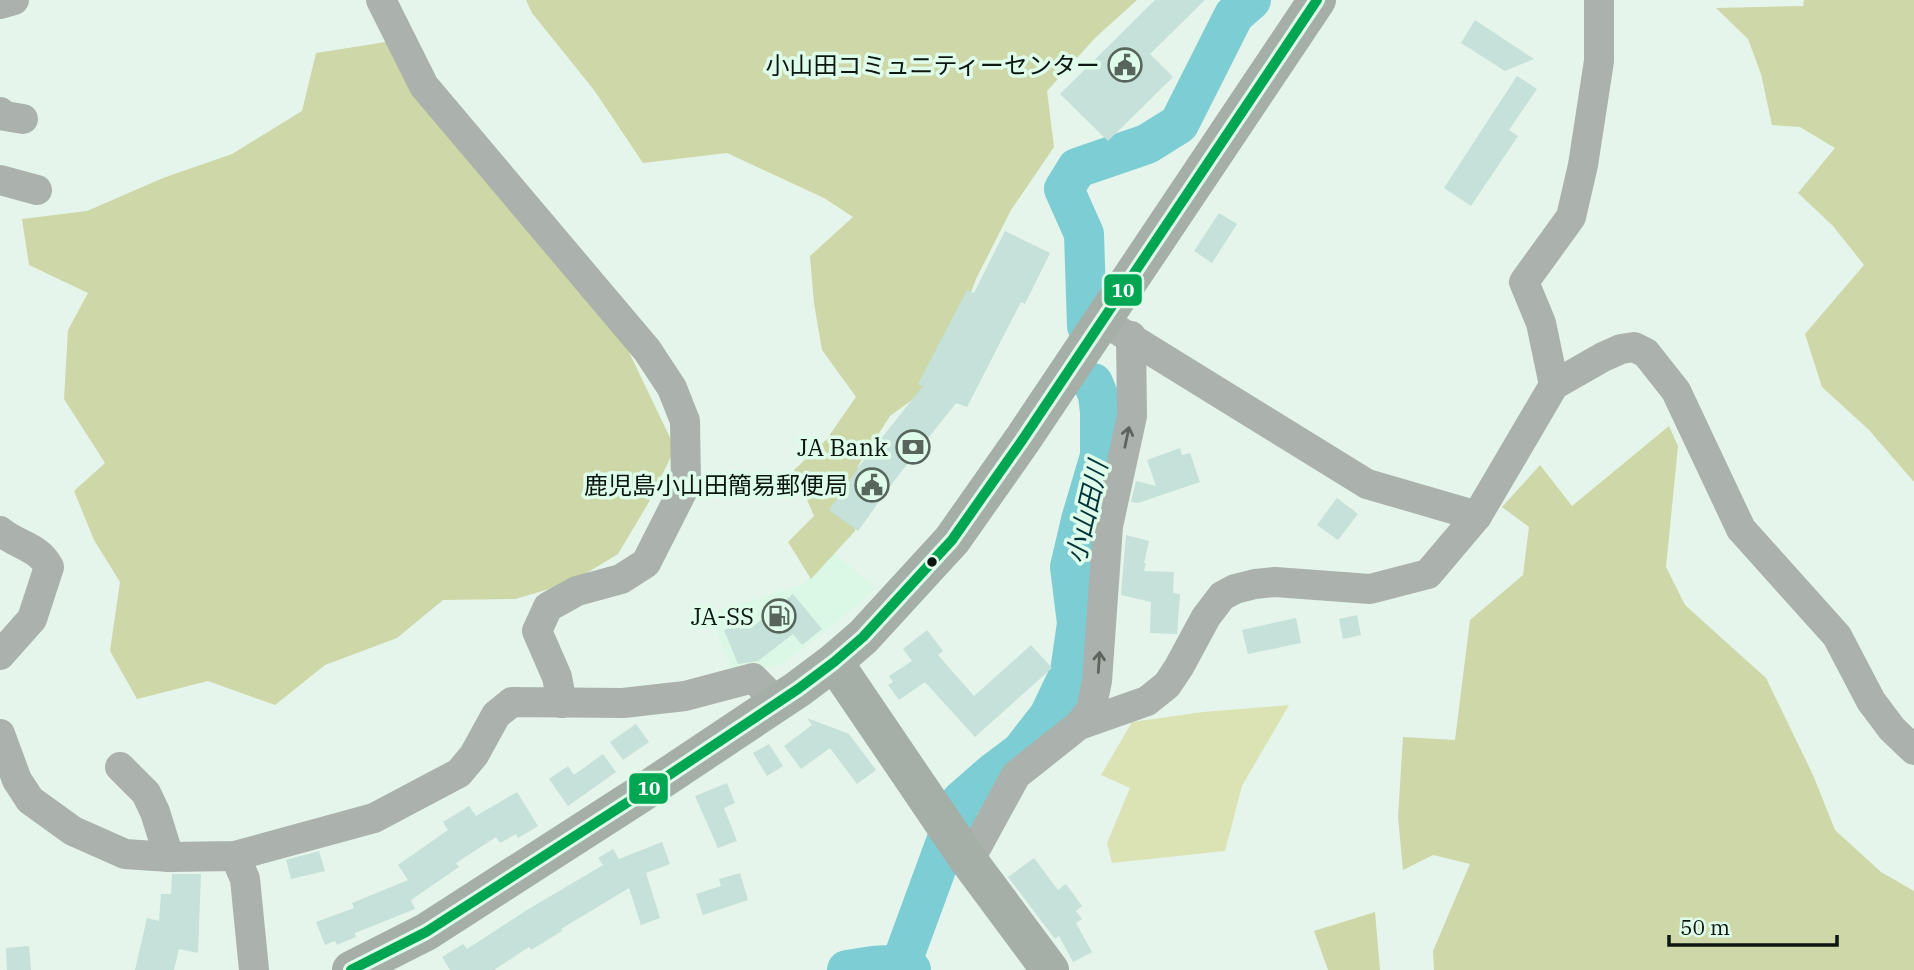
<svg xmlns="http://www.w3.org/2000/svg" width="1914" height="970" font-family="'IBM Plex Serif','Noto Sans JP',serif">
  <style>
    .built { fill: #dbf7e5 }
    .green { fill: #dbe3b5 }
    .forest { fill: #ced7a7 }
    .lines { fill: none; stroke-linecap: round; stroke-linejoin: round }
    .river { stroke: #7dced4; stroke-width: 40 }
    .building { fill: #c5e1d9 }
    .minor { stroke: #abb1ac; stroke-width: 30 }
    .highway { stroke: #a5afa8; stroke-width: 38 }
    .bus-1-casing { stroke: #defce9; stroke-width: 16 }
    .bus-1 { stroke: #00a651; stroke-width: 10 }
    .oneway { stroke: #5c645e }
    .bus-dot { fill: #0c1711; stroke: #defce9; stroke-width: 2.5 }
    .labels { text-anchor: middle; dominant-baseline: central; stroke-width: 7; stroke-linejoin: round; paint-order: stroke }
    .poi-label { font-size: 24px; fill: #0c1711; stroke: #defce9; text-anchor: end }
    .water-label { font-size: 26px; font-style: italic; fill: #003339; stroke: #defce9 }
    .line-badge { stroke: #defce9; stroke-width: 2.5 }
    .badge-label { font-size: 19px; text-anchor: middle; font-weight: bold; fill: #fff }
  </style>
  <rect width="100%" height="100%" fill="#e5f5eb"/>
  <path class="built" d="M832,551L876,588L837,622L781,665L733,674L713,621L717,612L803,584Z"/>
  <path class="green" d="M1289,705L1242,786L1225,851L1112,863L1107,843L1130,788L1101,775L1132,722L1203,712Z"/>
  <g class="forest">
    <path d="M526,0H1137L1095,38L1047,91L1054,147L1011,210L976,279L938,381L890,416L858,466L855,531L811,579L788,542L814,516L794,470L826,440L856,397L822,350L814,303L810,256L853,217L824,198L727,153L643,163L594,90L532,13Z"/>
    <path d="M1804,0H1914V482L1869,430L1822,387L1805,334L1864,265L1833,226L1798,193L1835,148L1800,127L1772,125L1761,74L1748,39L1716,8L1803,6Z"/>
    <path d="M405,39L628,350L675,448L649,502L618,554L570,583L515,599L443,600L397,638L325,665L275,705L208,681L137,699L110,651L120,582L94,540L74,491L105,463L64,399L68,330L88,293L29,265L22,219L87,211L163,178L232,154L302,111L316,53Z"/>
    <path d="M1669,426L1678,446L1666,567L1685,605L1766,678L1813,775L1835,830L1881,872L1914,891V970H1434L1433,951L1470,864L1433,855L1403,870L1398,817L1403,737L1455,740L1470,620L1523,575L1529,527L1502,507L1540,465L1572,506Z"/>
    <path d="M1375,912L1380,970H1328L1314,931Z"/>
  </g>
  <g class="lines">
    <g class="river">
      <path d="M1087,326L1084,234L1064,189L1077,168L1147,144L1179,124L1234,15L1251,0"/>
      <path d="M900,967L961,801L993,773L1021,752L1049,716L1070,672L1077,623L1070,567L1081,520L1100,456V412L1098,395L1093,383"/>
      <path d="M847,970C867,967 892,961 911,970"/>
    </g>
  </g>
  <g class="building">
    <path d="M1155,0H1205L1150,54L1173,77L1108,141L1060,94Z"/>
    <path d="M1475,20L1534,59L1505,71L1461,43Z"/>
    <path d="M1517,76L1537,89L1509,130L1518,136L1471,206L1444,188Z"/>
    <path d="M1219,213L1237,224L1212,263L1194,251Z"/>
    <path d="M1005,231L1050,253L1025,304L1021,302L967,407L956,403L894,481L858,531L829,510L860,465L923,386L918,384L967,290L974,293Z"/>
    <path d="M1180,448L1182,455L1190,453L1200,482L1138,503L1131,502L1136,481L1156,486L1147,460Z"/>
    <path d="M1337,498L1358,514L1338,540L1317,525Z"/>
    <path d="M1126,535L1149,541L1144,563H1146L1144,571L1174,572L1173,593L1180,594L1177,634L1150,633L1151,602L1121,595Z"/>
    <path d="M793,594L822,629L802,645L793,634L758,661L738,664L724,630L752,618L755,625Z"/>
    <path d="M1357,615L1361,635L1343,639L1339,619Z"/>
    <path d="M1296,618L1301,643L1248,654L1242,630Z"/>
    <path d="M927,630L943,651L938,655L974,696L1031,645L1052,668L975,737L925,682L899,700L888,685L893,682L889,676L912,661L903,649Z"/>
    <path d="M807,718L849,734L876,770L857,784L830,748L801,769L784,746L812,725Z"/>
    <path d="M636,724L649,742L623,760L610,742Z"/>
    <path d="M769,744L783,766L767,776L753,753Z"/>
    <path d="M603,754L616,772L568,806L549,779L568,766L574,775Z"/>
    <path d="M727,783L735,803L724,808L737,841L718,848L695,796Z"/>
    <path d="M517,792L538,826L518,838L516,834L500,843L496,837L456,863L459,867L411,900L415,909L355,933L356,937L337,945L335,941L325,945L316,922L354,908L352,903L408,880L398,865L448,830L443,822L469,806L476,816Z"/>
    <path d="M662,842L670,864L646,873L660,918L641,925L629,888L561,929L562,931L531,950L529,947L494,970H450L442,957L463,944L467,949L527,910L603,865L598,858L613,849L619,859Z"/>
    <path d="M319,851L325,871L291,879L286,860Z"/>
    <path d="M1034,858L1058,890L1066,884L1082,906L1076,911L1082,919L1076,923L1092,952L1073,962L1059,936L1055,939L1008,877Z"/>
    <path d="M740,873L748,900L703,915L696,894L721,886L719,879Z"/>
    <path d="M172,874H201L198,953L179,949L174,970H135L147,918L159,921L161,894H171Z"/>
    <path d="M29,946L31,970H7L6,948Z"/>
  </g>
  <g class="lines">
    <g class="minor">
      <path d="M381,0L424,86L647,350L672,388L685,421L686,484L646,563L621,579L577,591L548,607L537,631L557,677L562,703"/>
      <path d="M0,4L14,0"/>
      <path d="M0,112L5,116L23,119"/>
      <path d="M0,180L37,190"/>
      <path d="M1103,321L1367,484L1477,516"/>
      <path d="M1554,385L1541,323L1524,282L1571,217L1583,165L1599,61V0"/>
      <path d="M0,531C18,546 38,546 49,567L32,619L0,655"/>
      <path d="M1079,725L1091,710L1097,681L1108,526L1132,416L1131,336"/>
      <path d="M0,734L17,780L30,800L73,831L125,854L169,857L235,856L374,818L459,773L474,755L496,715L512,702L623,703L685,696L753,678L778,703"/>
      <path d="M120,767L146,793L155,812L169,857"/>
      <path d="M235,856L245,879L254,970"/>
      <path d="M969,861L1016,775L1079,725L1147,701L1167,685L1179,667L1206,617L1222,596L1235,589L1255,584L1275,582L1370,589L1428,574L1477,516L1554,385L1603,357L1621,349L1634,347L1646,353L1676,391L1741,529L1837,636L1871,701L1892,729L1914,750"/>
    </g>
    <g class="highway">
      <path d="M834,662L969,861L1050,970"/>
      <path d="M351,970L426,932L642,793L798,689L834,662L863,637L952,540L1023,439L1317,0"/>
    </g>
    <defs>
      <path id="bus-1" d="M351,970L426,932L642,793L798,689L834,662L863,637L952,540L1023,439L1317,0"/>
    </defs>
    <use href="#bus-1" class="bus-1-casing"/>
    <use href="#bus-1" class="bus-1"/>
  </g>
  <defs><path id="oneway-shaft" d="M-6 0H5M1.5-3L5.5 0L1.5 3" fill="none" stroke-width="1.6" stroke-linecap="round" stroke-linejoin="round" transform="scale(1.75)"/></defs>
  <g class="oneway">
    <use href="#oneway-shaft" transform="translate(1127 437) rotate(-78)"/>
    <use href="#oneway-shaft" transform="translate(1099 662) rotate(-86)"/>
  </g>
  <defs>
    <symbol id="civic-ring" viewBox="-11 -11 22 22"><circle r="9.5" fill="#defce9" stroke="#58655d" stroke-width="1.5"/><path d="M-.6-6.5H3V-4.5H.6V-3L4-1V1h2V6H-6V1h2V-1L-.6-3ZM-1.2 2.5V6h2.4V2.5Z" fill="#58655d"/></symbol>
    <symbol id="bank-ring" viewBox="-11 -11 22 22"><circle r="9.5" fill="#defce9" stroke="#58655d" stroke-width="1.5"/><path d="M-6-4H6V4H-6ZM0-2.3a2.3 2.3 0 1 0 0 4.6a2.3 2.3 0 1 0 0-4.6Z" fill="#58655d"/></symbol>
    <symbol id="fuel-ring" viewBox="-11 -11 22 22"><circle r="9.5" fill="#defce9" stroke="#58655d" stroke-width="1.5"/><path d="M-5.5-6h7V0h2V4h1.3V-2.5L3-4.5l.8-.8L6-3V5H2.5V1h-1V6h-7ZM-4.2-4.7v3.2H.2V-4.7Z" fill="#58655d"/></symbol>
  </defs>
  <g fill-rule="evenodd">
    <use href="#civic-ring" x="1106" y="46" width="38" height="38"/>
    <use href="#bank-ring" x="894" y="428" width="38" height="38"/>
    <use href="#civic-ring" x="853" y="466" width="38" height="38"/>
    <use href="#fuel-ring" x="760" y="597" width="38" height="38"/>
  </g>
  <circle class="bus-dot" cx="932" cy="562" r="6"/>
  <g class="labels">
    <g class="poi-label">
      <text x="1100" y="65">小山田コミュニティーセンター</text>
      <text x="888" y="447">JA Bank</text>
      <text x="848" y="485">鹿児島小山田簡易郵便局</text>
      <text x="754" y="616">JA-SS</text>
    </g>
    <g class="water-label">
      <text transform="translate(1086 512) rotate(-77)">小山田川</text>
    </g>
  </g>
  <g class="line-badge">
    <rect x="1103" y="273" width="40" height="34" rx="7" fill="#00a651"/>
    <rect x="628" y="772" width="41" height="33" rx="7" fill="#00a651"/>
  </g>
  <g class="badge-label">
    <text x="1123" y="297">10</text>
    <text x="649" y="795">10</text>
  </g>
  <path d="M1669 935v10h168v-10" fill="none" stroke="#0c1711" stroke-width="3.5"/>
  <text x="1680" y="935" font-size="21" fill="#0c1711" stroke="#defce9" stroke-width="5" paint-order="stroke">50 m</text>
</svg>
